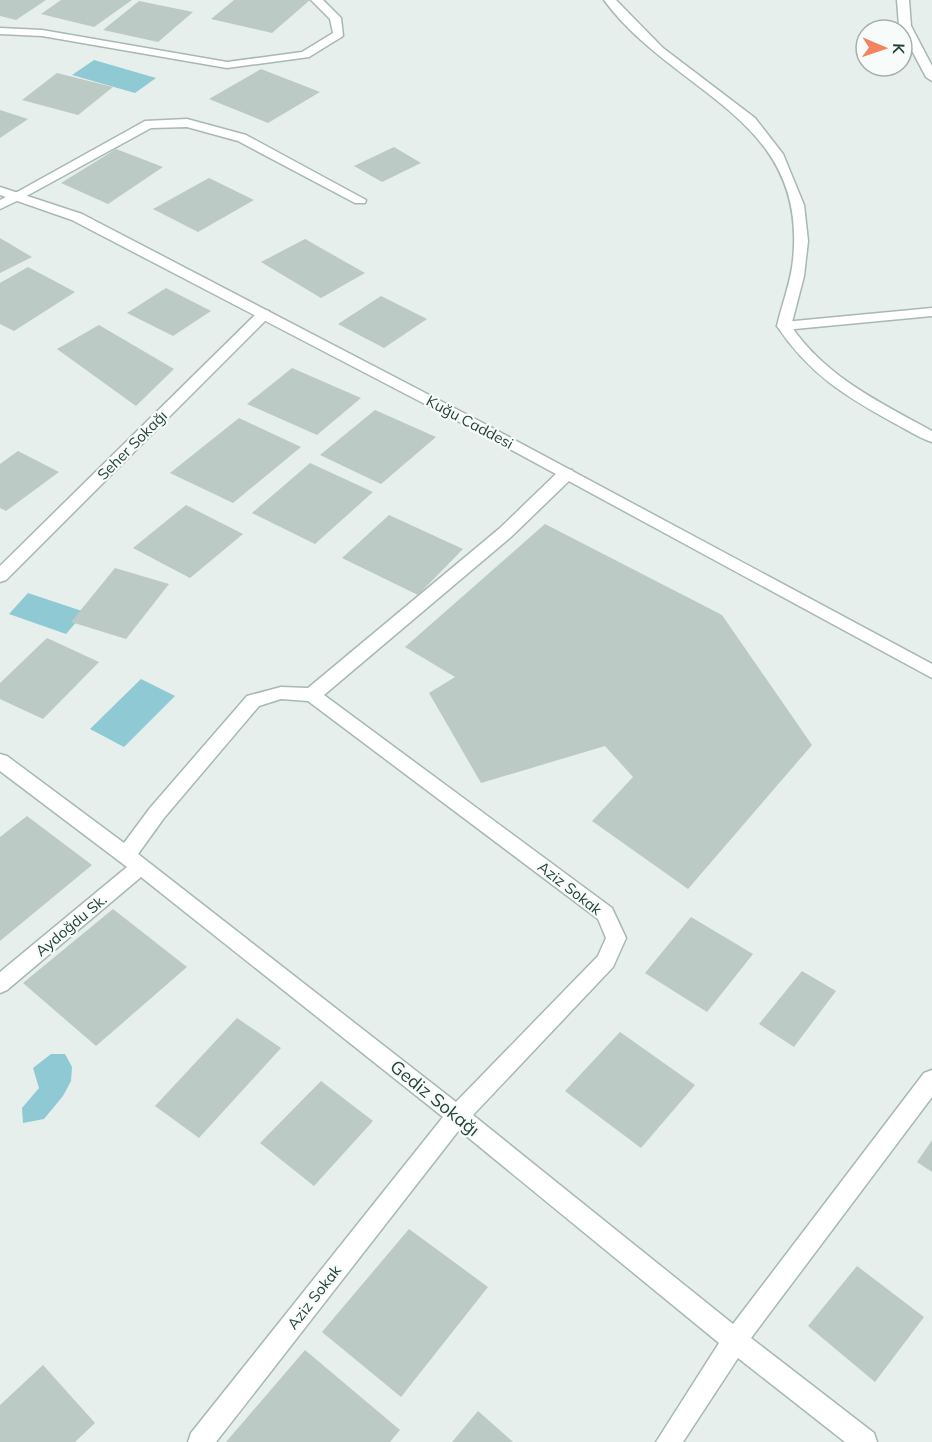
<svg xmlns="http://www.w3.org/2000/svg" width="932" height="1442" font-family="Mulish,sans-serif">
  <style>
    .water { fill: #8ec9d4 }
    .building { fill: #bbcac4 }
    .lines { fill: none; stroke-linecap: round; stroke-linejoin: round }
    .service-casing { stroke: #a8b8b2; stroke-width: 3 }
    .minor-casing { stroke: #a8b8b2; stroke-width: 3 }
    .tertiary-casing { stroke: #a8b8b2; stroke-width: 3 }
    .service { fill: #fff; fill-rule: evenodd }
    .minor { fill: #fff; fill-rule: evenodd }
    .tertiary { fill: #fff; fill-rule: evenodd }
    .labels { text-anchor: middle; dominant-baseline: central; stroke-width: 4.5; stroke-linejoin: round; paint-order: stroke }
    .street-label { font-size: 15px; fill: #24423a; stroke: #f7fbf9 }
    .near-street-label { font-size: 18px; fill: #24423a; stroke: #f7fbf9 }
  </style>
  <rect width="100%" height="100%" fill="#e6efeb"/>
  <g class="water">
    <path d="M94,60L156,78L135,93L72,75Z"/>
    <path d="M28,593L85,612L66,634L9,614Z"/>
    <path d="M141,679L175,696L124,747L90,729Z"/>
    <path d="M51,1054H65L72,1067L71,1081L63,1096L44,1119L23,1123L22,1108L39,1088L33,1068Z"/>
  </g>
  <g class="building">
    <path d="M0,0H46L16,20L0,16Z"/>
    <path d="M61,0H132L94,27L41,14Z"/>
    <path d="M234,0H310L272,33L211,19Z"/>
    <path d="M139,1L193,12L158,42L103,30Z"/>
    <path d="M261,69L320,92L268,123L209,99Z"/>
    <path d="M57,73L113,87L78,115L22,100Z"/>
    <path d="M0,110L28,119L0,138Z"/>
    <path d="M394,147L421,163L382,182L354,166Z"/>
    <path d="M116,149L163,167L108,204L61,183Z"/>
    <path d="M209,178L254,200L198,232L153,209Z"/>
    <path d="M0,238L32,257L0,273Z"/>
    <path d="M305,239L365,273L321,298L261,262Z"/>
    <path d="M28,267L75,292L14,331L0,324V283Z"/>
    <path d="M166,288L211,311L173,336L127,313Z"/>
    <path d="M381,296L427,319L384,348L338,324Z"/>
    <path d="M99,325L174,369L136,406L57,349Z"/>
    <path d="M292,368L361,398L317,435L247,404Z"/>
    <path d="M375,410L436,437L381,484L320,455Z"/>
    <path d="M239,418L301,447L233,503L170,473Z"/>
    <path d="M18,451L59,472L6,511L0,508V464Z"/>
    <path d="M310,463L373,492L315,544L252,513Z"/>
    <path d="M186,505L243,534L190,578L133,548Z"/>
    <path d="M389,515L463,549L418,595L342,558Z"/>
    <path d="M545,524L722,615L812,745L688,889L592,821L633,777L605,746L481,783L429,693L455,677L405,647Z"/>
    <path d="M115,568L169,584L126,639L71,622Z"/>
    <path d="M47,638L99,662L43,719L0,699V683Z"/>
    <path d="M27,816L92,865L0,941V837Z"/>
    <path d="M113,909L187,967L96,1046L23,983Z"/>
    <path d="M691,917L753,954L707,1012L645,973Z"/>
    <path d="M802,971L836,991L794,1047L759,1024Z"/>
    <path d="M237,1018L281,1048L199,1138L155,1106Z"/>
    <path d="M620,1032L695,1085L641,1148L565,1091Z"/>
    <path d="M321,1081L373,1121L314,1186L260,1143Z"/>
    <path d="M932,1140V1172L917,1162Z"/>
    <path d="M409,1229L488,1287L401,1397L322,1332Z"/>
    <path d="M857,1266L924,1317L875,1382L808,1326Z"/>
    <path d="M305,1350L400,1430L390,1442H226Z"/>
    <path d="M43,1365L95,1423L75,1442H0V1405Z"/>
    <path d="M478,1411L513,1442H452Z"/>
  </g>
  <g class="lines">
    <defs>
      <g id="service">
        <path d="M187,119L246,135L366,200L365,203H355L238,141L187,127L151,128L21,199L16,200L10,196L145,121Z"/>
        <path d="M932,308V316L784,330L777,326L784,322Z"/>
      </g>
      <g id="minor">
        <path d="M311,0H323L341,18L343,36L309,57L227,68L42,36L0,34V28L42,30L227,62L302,52L333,33L330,19Z"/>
        <path d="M604,0H616L663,48L755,118L783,154L804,205L808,241L804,276L791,326C826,377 879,402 932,431V442C919,438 906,429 894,423C845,396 809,374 777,326C782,304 791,282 793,260C808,116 674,95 604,0Z"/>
        <path d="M897,0H909L911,26L932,66V81L926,77L899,26Z"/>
        <path d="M16,192L21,193V199L0,209V200Z"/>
        <path d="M264,310L269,311V317L6,580L0,582V566L259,311Z"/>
        <path d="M566,469L572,470L574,474L572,478L512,536L324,695L612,908L626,938L613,967L473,1115L733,1324L924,1073L932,1070V1097L751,1338L874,1433L877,1442H845L738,1358L683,1442H656L719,1343L459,1130L216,1442H188L191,1433L443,1117L141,877L7,990L0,993V972L127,867L0,771V754L7,756L124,843L150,808L247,696L281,687L308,688L500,528L560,470ZM281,699L308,701L598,919L606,938L598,956L456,1102L138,854L164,818L259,706Z"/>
      </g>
      <path id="tertiary" d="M0,187L82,214L481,422L932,664V678L471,428L72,220L0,195Z"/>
    </defs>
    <use href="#service" class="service-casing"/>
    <use href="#minor" class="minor-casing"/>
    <use href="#tertiary" class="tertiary-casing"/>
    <use href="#service" class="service"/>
    <use href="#minor" class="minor"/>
    <use href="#tertiary" class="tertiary"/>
  </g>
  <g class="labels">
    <g class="street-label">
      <text transform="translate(470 422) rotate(28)">Kuğu Caddesi</text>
      <text transform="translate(132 445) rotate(-45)">Seher Sokağı</text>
      <text transform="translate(570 888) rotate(38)">Aziz Sokak</text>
      <text transform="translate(71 925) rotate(-40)">Aydoğdu Sk.</text>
      <text transform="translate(314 1297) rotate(-52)">Aziz Sokak</text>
    </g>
    <g class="near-street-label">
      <text transform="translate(435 1098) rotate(39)">Gediz Sokağı</text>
    </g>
  </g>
  <g transform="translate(884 48) rotate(92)"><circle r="28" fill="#f7fbf9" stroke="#a3b1ad" stroke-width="1.5"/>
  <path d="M0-4.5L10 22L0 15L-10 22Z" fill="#f4845f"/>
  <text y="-9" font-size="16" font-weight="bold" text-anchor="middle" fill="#24423a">K</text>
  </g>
</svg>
